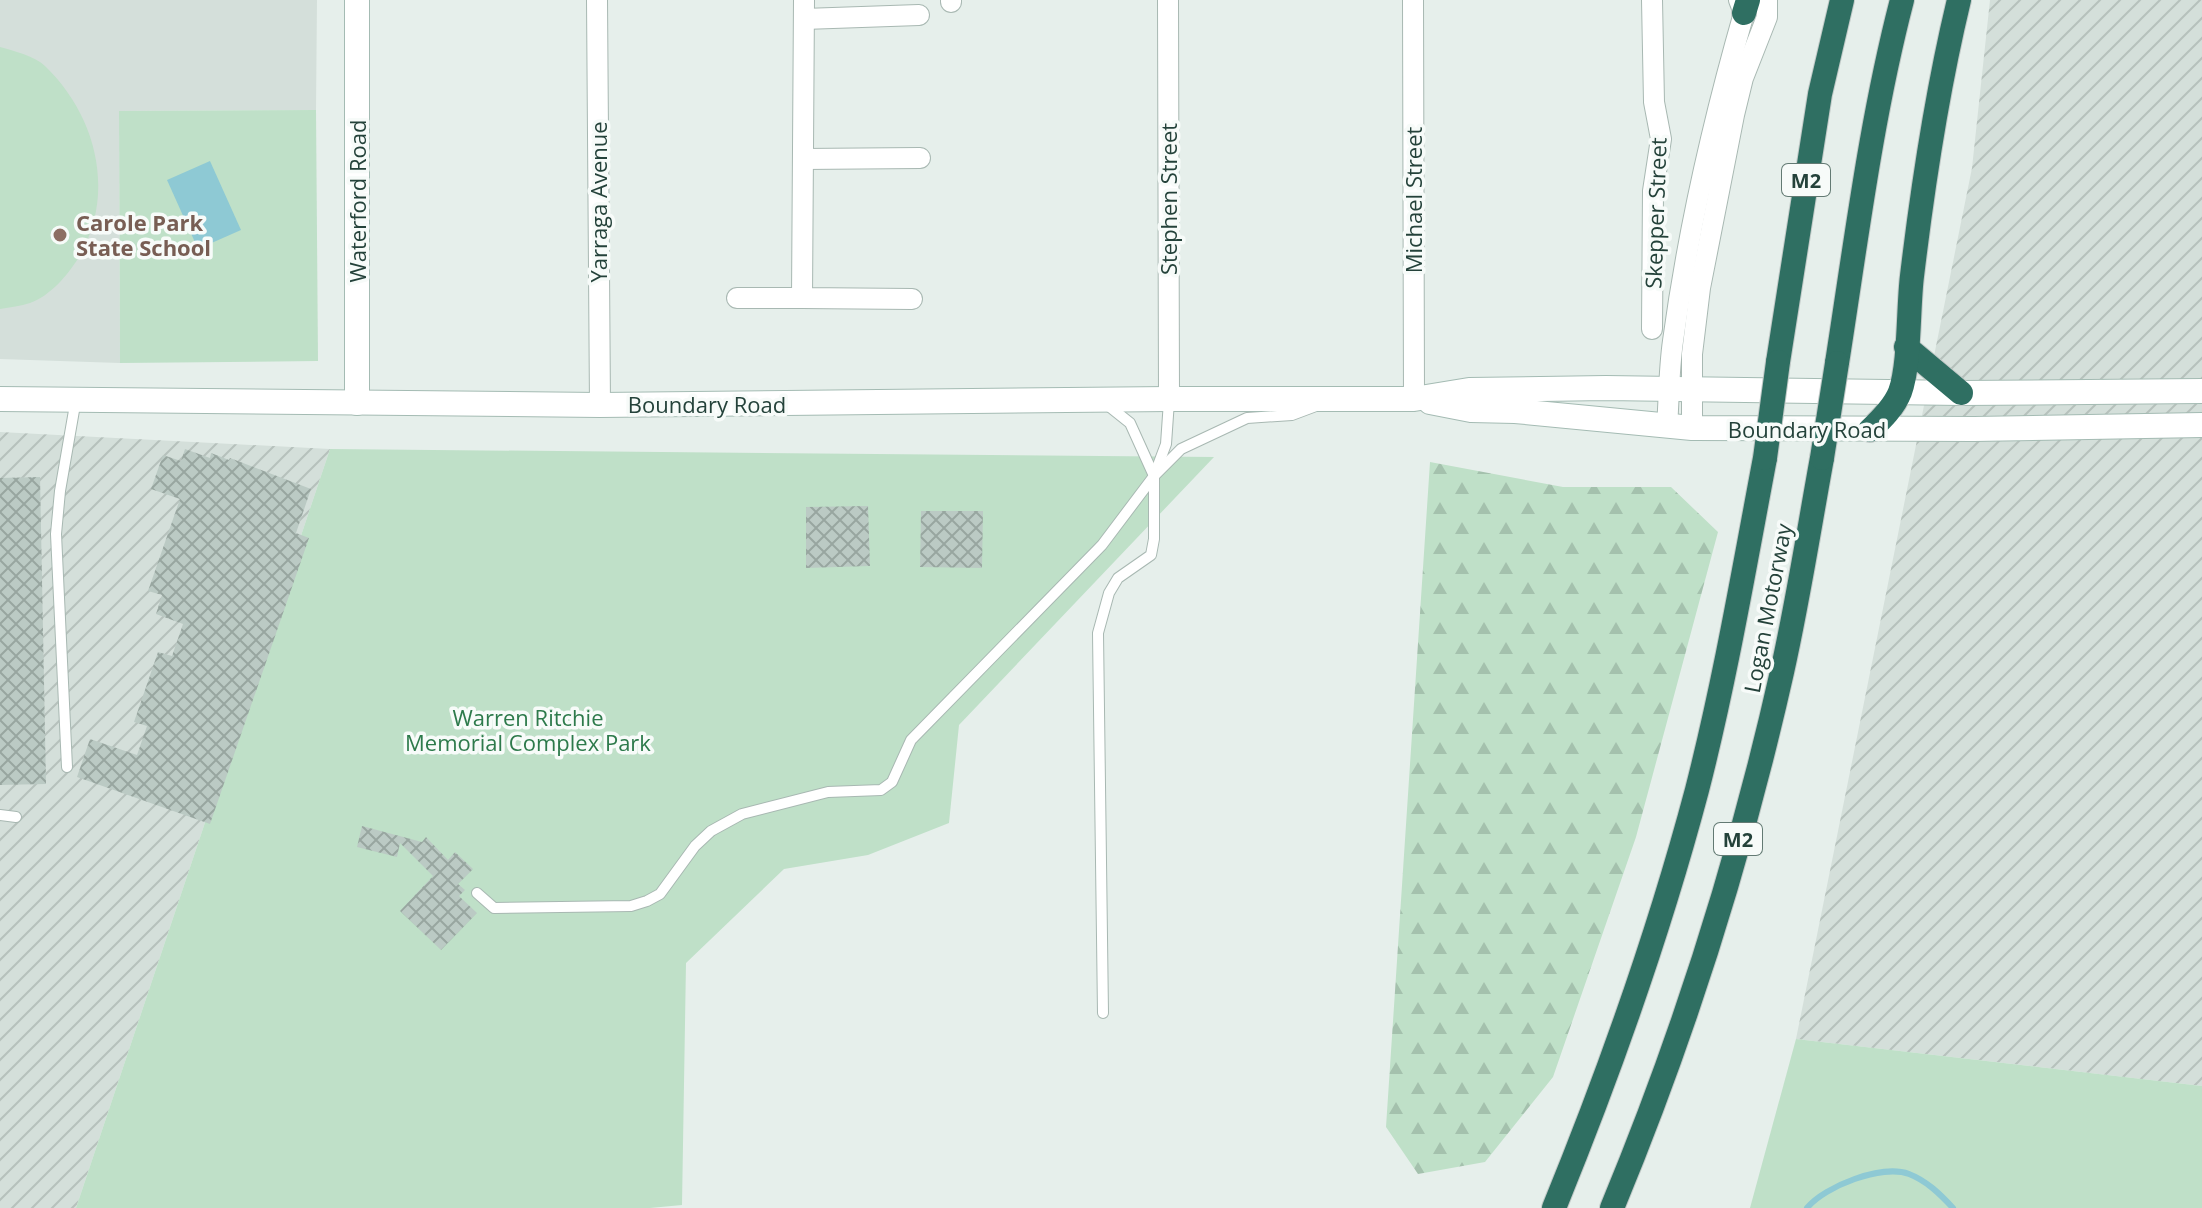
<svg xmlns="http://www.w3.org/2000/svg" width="2202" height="1208" font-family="'Open Sans',sans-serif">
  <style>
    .built { fill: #d4dfda }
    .industrial { fill: url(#industrial-furrows) }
    .forest { fill: url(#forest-firs) }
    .green { fill: #bfe0c8 }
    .water { fill: #8ec9d4 }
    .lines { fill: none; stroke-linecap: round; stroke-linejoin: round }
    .stream { stroke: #8ec9d4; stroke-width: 6 }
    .building { fill: url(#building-cross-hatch) }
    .lane-casing { stroke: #a8b8b2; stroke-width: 12 }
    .street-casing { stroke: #a8b8b2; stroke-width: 22 }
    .secondary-casing { stroke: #a4bbb3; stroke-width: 26 }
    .highway-casing { stroke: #c2cac8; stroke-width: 26 }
    .lane { stroke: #fff; stroke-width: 10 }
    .street { stroke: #fff; stroke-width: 20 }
    .secondary { stroke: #fff; stroke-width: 24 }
    .highway { stroke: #2f6f62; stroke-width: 24 }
    .highway-bridge-casing { stroke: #c2cac8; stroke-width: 26; stroke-linecap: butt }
    .highway-bridge { stroke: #2f6f62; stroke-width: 24 }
    .education-dot { fill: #8d6e63; stroke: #f7fbf9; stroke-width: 3 }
    .labels { text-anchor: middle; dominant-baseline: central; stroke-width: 7; stroke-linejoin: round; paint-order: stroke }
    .shield { fill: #f7fbf9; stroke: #637a73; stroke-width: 2 }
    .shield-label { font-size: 20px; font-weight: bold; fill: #24423a }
    .street-label { font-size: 22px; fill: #24423a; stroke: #f7fbf9 }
    .education-label { font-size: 22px; font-weight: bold; fill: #785e54; stroke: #f7fbf9; text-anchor: start }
    .park-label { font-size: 22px; fill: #2d7a4b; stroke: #f7fbf9 }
  </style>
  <defs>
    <pattern id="industrial-furrows" width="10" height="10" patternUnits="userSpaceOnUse" patternTransform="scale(2)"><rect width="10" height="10" fill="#d4dfda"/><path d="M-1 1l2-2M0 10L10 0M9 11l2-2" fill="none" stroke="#b6c1bc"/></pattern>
    <pattern id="forest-firs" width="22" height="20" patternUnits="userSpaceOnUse" patternTransform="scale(2)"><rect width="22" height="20" fill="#bfe0c8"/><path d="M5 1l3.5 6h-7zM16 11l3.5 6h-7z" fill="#a4c1ad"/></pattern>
    <pattern id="building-cross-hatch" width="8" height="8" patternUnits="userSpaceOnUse" patternTransform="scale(2)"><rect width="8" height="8" fill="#bbcac4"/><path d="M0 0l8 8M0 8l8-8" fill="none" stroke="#98a6a0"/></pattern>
  </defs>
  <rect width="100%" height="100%" fill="#e6efeb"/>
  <path class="built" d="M0,0H317L316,110L119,111L120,363L0,359Z"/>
  <g class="industrial">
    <path d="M1990,0H2202V1086L1796,1039L1972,168Z"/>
    <path d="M0,432L330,449L76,1208H0Z"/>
  </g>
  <path class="forest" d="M1430,462L1563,487H1671L1718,532L1636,837L1553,1077L1485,1162L1418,1174L1386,1127Z"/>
  <g class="green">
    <path d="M0,47C14,51 35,56 45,66C97,116 116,194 79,257C68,275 50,296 30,303C21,306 10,307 0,309Z"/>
    <path d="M316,110L318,361L120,363L119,111Z"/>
    <path d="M330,449L1214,457L959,725L949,823L868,855L784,869L686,963L682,1205L650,1208H76Z"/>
    <path d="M1796,1039L2202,1086V1208H1750Z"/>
  </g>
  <path class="water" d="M210,161L241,230L198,249L167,180Z"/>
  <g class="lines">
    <path class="stream" d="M1807,1208C1825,1186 1882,1164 1909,1174C1927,1181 1940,1194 1953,1208"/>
  </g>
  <g class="building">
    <path d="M185,449L210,458L211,453L229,460L230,458L311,489L296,533L309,538L210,824L77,777L90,739L137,755L147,726L134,722L158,652L172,656L183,624L156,614L162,595L148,591L180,499L151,489L163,455L181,461Z"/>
    <path d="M40,477L46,784L0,785V478Z"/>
    <path d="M868,506L870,566L806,568V507Z"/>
    <path d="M921,511H983L982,568L920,567Z"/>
    <path d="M362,826L422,842L426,837L448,860L455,852L473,869L458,884L465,890L459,896L477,913L441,950L400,911L433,876L400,843L397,857L357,847Z"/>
  </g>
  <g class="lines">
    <defs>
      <g id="lane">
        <path d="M1105,403L1130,423L1154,476"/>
        <path d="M67,767L56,534L60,491L76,399"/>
        <path d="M0,815L16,817"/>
        <path d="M477,893L494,908L631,906L647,901L660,894L695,846L711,831L742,814L828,792L881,790L892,782L911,740L1102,545L1154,476L1181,449L1247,418L1292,415L1316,406"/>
        <path d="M1103,1013L1098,633L1109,593L1118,578L1151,555L1154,539V476L1166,444L1169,401"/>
      </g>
      <g id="street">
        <path d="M597,0L600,405"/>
        <path d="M804,0L802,298L912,299"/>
        <path d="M951,0V2"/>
        <path d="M1168,0L1169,399"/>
        <path d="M1413,0L1414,399"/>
        <path d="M804,19L919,15"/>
        <path d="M803,159L920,158"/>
        <path d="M737,298H802"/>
        <path d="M1652,329L1653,191L1661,139L1654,102L1652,0"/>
        <path d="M1667,427C1669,398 1669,369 1673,341C1688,230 1713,121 1744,13L1739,0"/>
        <path d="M1692,428V354L1700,288L1734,115L1743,78L1767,17V0"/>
      </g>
      <g id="secondary">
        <path d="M357,0V403"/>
        <path d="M0,399L600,405L1169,399H1414L1469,390L1606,388L1961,393L2202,391"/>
        <path d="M1430,402L1471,410L1515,411L1692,428L1974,429L2202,425"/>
      </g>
      <g id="highway">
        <path d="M1744,13L1748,0"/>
        <path d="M1906,347L1961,393"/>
        <path d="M1778,362L1820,94L1842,0"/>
        <path d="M1837,363C1856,242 1871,119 1902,0"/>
        <path d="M1870,430C1882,419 1894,407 1900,392C1910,365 1908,308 1912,276C1923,184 1937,91 1959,0"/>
        <path d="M1554,1208C1610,1071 1659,933 1697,790C1725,681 1744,569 1765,458"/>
        <path d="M1612,1208C1684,1035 1741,854 1782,672C1798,601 1809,529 1822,458"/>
      </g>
    </defs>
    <use href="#lane" class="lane-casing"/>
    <use href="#street" class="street-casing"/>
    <use href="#secondary" class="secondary-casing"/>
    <use href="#highway" class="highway-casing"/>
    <use href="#lane" class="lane"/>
    <use href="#street" class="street"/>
    <use href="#secondary" class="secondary"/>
    <use href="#highway" class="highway"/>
    <defs>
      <g id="highway-bridge">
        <path d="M1765,458L1778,362"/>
        <path d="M1822,458L1837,363"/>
      </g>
    </defs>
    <use href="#highway-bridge" class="highway-bridge-casing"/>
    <use href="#highway-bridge" class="highway-bridge"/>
  </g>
  <circle class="education-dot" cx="60" cy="235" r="8"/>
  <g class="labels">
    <g class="shield">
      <rect x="1782" y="164" width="48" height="32" rx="6"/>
      <rect x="1714" y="823" width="48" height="32" rx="6"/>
    </g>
    <g class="shield-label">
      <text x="1806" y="180">M2</text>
      <text x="1738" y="839">M2</text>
    </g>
    <g class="street-label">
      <text transform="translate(1168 199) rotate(-90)">Stephen Street</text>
      <text transform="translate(1413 200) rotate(-90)">Michael Street</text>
      <text transform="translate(357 201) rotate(-90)">Waterford Road</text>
      <text transform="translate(598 202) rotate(-90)">Yarraga Avenue</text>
      <text transform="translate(1655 213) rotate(-88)">Skepper Street</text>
      <text x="707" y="404">Boundary Road</text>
      <text x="1807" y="429">Boundary Road</text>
      <text transform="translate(1767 608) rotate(-79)">Logan Motorway</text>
    </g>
    <g class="education-label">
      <text x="76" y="222">Carole Park<tspan x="76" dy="25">State School</tspan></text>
    </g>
    <g class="park-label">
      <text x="528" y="717">Warren Ritchie<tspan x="528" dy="25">Memorial Complex Park</tspan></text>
    </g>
  </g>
</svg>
